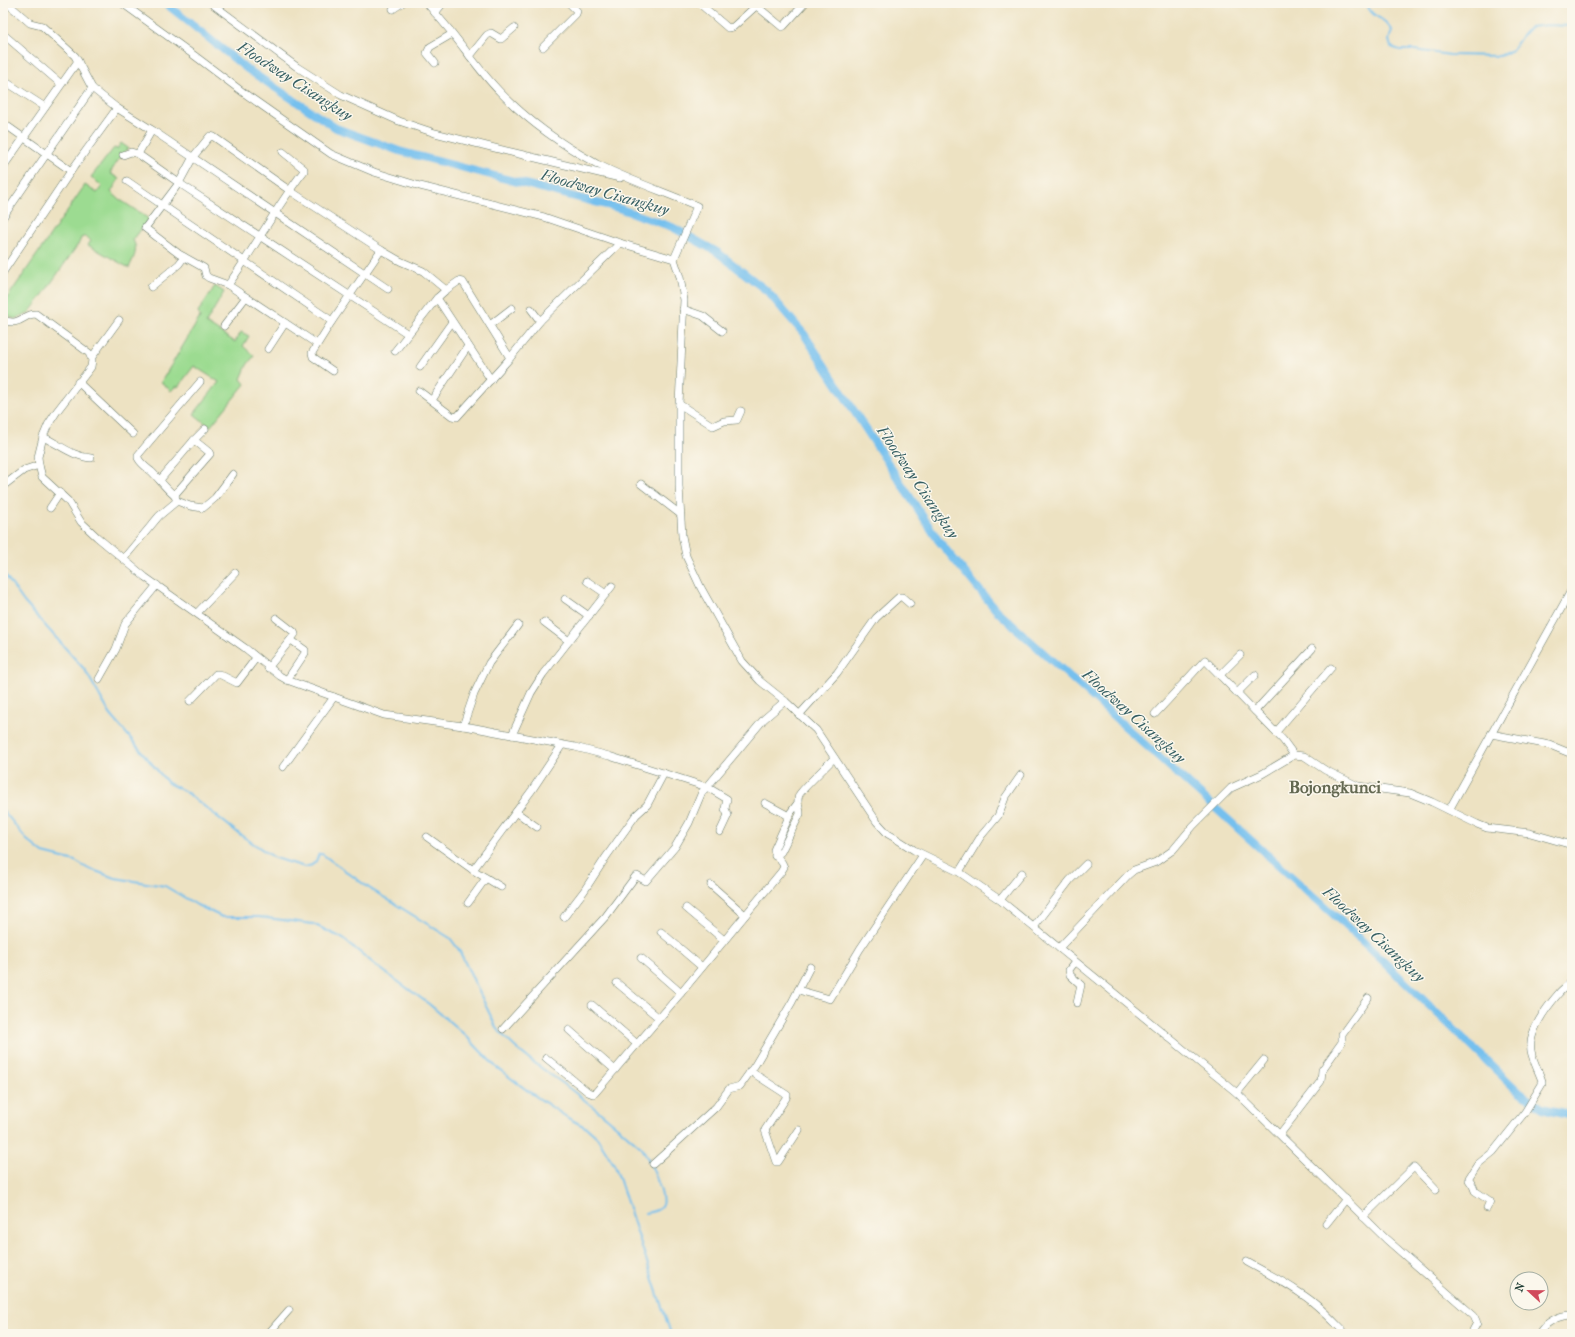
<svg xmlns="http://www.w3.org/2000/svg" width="1575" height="1337" font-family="'IM FELL French Canon',serif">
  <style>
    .green { fill: #9cdb91; stroke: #5e8c62 }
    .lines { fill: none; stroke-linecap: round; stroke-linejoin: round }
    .stream { stroke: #74c0ee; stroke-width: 2 }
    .canal { stroke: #74c0ee; stroke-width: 8 }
    .minor-casing { stroke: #677766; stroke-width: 8 }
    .minor { stroke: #fff; stroke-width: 7 }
    .labels { text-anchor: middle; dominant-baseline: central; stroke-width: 3; stroke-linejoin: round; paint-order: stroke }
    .water-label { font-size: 16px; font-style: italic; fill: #345e62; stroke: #fbf7ec }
    .quarter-label { font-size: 17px; font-weight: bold; fill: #646952; stroke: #fbf7ec }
  </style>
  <rect width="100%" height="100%" fill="#fbf7ec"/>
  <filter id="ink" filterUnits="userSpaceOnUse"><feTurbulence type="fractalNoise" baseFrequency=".025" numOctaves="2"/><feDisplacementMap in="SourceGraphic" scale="8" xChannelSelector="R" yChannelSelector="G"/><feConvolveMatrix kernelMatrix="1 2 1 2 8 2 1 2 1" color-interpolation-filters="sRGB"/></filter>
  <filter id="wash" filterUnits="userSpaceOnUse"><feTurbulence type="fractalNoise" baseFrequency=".012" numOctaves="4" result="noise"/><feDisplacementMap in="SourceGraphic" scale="16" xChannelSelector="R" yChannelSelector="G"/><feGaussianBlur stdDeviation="0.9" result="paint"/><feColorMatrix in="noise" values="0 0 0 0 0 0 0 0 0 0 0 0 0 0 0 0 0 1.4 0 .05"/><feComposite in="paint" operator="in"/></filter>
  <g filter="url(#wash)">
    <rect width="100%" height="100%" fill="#ede2c2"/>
    <g class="green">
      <path d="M121,143L128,148L121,156L110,173L119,179L111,192L119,199L149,219L133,240C139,251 133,258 129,268L88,245L91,241L86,236L81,238L79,243L42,296L28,314L14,319L3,312V304L85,185L97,193L102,186L91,177L114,148L117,149Z"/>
      <path d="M215,286L224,292L206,323L235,342L241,332L249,336L243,346L254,356L247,365L241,379L245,384L210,427L194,414L219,382L194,366L178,387L176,386L171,391L161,382L199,319L200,317L198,312Z"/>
    </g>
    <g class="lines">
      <g class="stream">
        <path d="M1367,3C1369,14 1377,16 1385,22C1388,24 1390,27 1392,30L1389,40L1391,47L1400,50H1415L1450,55L1500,56L1512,50L1522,36L1530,27L1548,25L1572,26"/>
        <path d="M3,572L24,602L85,670L110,714L168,783L186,792L242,836L275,858L305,867L312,865L316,861L319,854H322L369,888L450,938L459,950L496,1027C513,1049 539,1066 561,1082C589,1103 616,1125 642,1148C648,1158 666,1195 662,1205C660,1211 651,1212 645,1213"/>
        <path d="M3,810L27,840L43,853L75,861L87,868L115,878L165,886L197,905L222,917H259L313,924L342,938L378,967L429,1004L465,1035L496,1067L528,1091L568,1118L587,1128L597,1137L615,1166L671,1334"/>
      </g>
      <path class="canal" d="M165,3L247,69L336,128L399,151L621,209L672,227L717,252L767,291L804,334L938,540L996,610L1355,934L1519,1092L1542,1108L1572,1115"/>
    </g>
  </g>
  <g filter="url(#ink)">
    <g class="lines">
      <defs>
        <g id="minor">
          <path d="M122,3L195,56L244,93L331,154L374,172L420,186L544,217L620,243L674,259"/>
          <path d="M211,3L297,67L341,95L399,121L435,133L515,153L620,178"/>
          <path d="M427,3C435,13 444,23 452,33C468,53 482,74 500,92C527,120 562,145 597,164C629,180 664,192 697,206L674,259L680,277L684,300L679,404V486L682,536L686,556L701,588L742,661L760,681L785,701L816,730L877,822L888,834L895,838L914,850L959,872L1000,900L1237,1093L1386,1239L1474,1316L1477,1323L1471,1334"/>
          <path d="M699,3L728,28L733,27L756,6"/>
          <path d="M753,3L782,27L784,26L805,3"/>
          <path d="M393,9L402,3"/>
          <path d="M435,13L443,3"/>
          <path d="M3,34L61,84"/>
          <path d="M543,47L576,14L577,11L569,3"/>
          <path d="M470,56L487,35L491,33L501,39L514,28"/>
          <path d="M435,63L427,53L430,47L452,34"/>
          <path d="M3,80L45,107"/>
          <path d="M117,108L152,130L388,289"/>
          <path d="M3,123L71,171"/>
          <path d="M138,154L152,130"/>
          <path d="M123,155L131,152L138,154L179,183L408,334"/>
          <path d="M3,167L78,61"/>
          <path d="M127,181L332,321"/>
          <path d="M3,217L92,88"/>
          <path d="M3,272L71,171L117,108L92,88L75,56L42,26L30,23L7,3"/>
          <path d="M228,285C255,248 275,208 304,171V169L283,152"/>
          <path d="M151,287L179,264L184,257"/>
          <path d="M437,298L446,290L459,281L463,282L510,358"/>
          <path d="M531,309L540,321"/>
          <path d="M683,309L703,316L722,331"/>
          <path d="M3,320C21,327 24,313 36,314L89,353L92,360L91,367L57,411L48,425L43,437L38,457L39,465L42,477L68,501L81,522L97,537L145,577L245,648L280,676L287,680L384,715L470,727L575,747L609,756L707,787L764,719L785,701"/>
          <path d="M490,325L512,308"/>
          <path d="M224,326L246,297"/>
          <path d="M317,344L228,285L209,278L206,276L204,268L179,254L145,228L179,183L193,157L210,136L214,137L289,190L381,250L400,261L423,271L446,290"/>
          <path d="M268,349L285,323"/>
          <path d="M395,351L437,298L491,380"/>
          <path d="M92,357L119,320"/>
          <path d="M420,367L452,322"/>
          <path d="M333,371L313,357L312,353L332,321L381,250"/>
          <path d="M78,382L133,434"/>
          <path d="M419,391L452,416L457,417L510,358L540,321L620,243"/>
          <path d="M432,400L468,346"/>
          <path d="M679,404L713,426L724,421L737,420L741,411"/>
          <path d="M43,437C59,444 73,457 91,458"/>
          <path d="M194,440L205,429"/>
          <path d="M160,480L194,440L209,452L210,454L176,493L175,496L176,499"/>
          <path d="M641,484L680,514"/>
          <path d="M3,486L24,470L39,465"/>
          <path d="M175,496C166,489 160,480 152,472C147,468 141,464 138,458V455L200,382"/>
          <path d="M50,508L60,493"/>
          <path d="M124,558L159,516L177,501L190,506L203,508L215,498L233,474"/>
          <path d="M587,581L606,594"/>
          <path d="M565,599L589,616"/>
          <path d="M197,613L235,573"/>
          <path d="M544,622L569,641"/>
          <path d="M268,668L295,634L294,632L276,618"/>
          <path d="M1220,675L1240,655"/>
          <path d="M99,679L116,649L125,624L157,585"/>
          <path d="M287,680L305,653V650L291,640"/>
          <path d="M1237,693L1255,675"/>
          <path d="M190,701L216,674H219L237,683L256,658"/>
          <path d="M1255,711L1312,649"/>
          <path d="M1155,714L1205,660L1283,740L1294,755"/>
          <path d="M799,715L837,673L876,618L899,597H902L910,604"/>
          <path d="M463,726L474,694L489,663L518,625"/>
          <path d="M1276,732L1331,668"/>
          <path d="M1491,734L1550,745L1572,754"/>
          <path d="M512,735L531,693L543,674L612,586"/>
          <path d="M283,767L334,697"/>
          <path d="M765,803L789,816"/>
          <path d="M1449,810L1572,589"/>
          <path d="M516,812L537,827"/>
          <path d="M427,837L473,870L532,790L562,745"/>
          <path d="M775,856L781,852L800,814C800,807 796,802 799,795C801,790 828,765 834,758"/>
          <path d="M473,870L501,887"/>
          <path d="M959,872L981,836L998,816L1005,798L1021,775"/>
          <path d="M711,885L745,915"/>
          <path d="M1000,900L1022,873"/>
          <path d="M468,903L486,878"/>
          <path d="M686,908L724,940"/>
          <path d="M564,917L584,891L606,857L636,815L647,805L664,773"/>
          <path d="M1034,927L1070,880L1086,864"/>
          <path d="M661,932L702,967"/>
          <path d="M1059,948L1128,875L1134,870L1156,862L1173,850L1193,826L1231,788L1262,774L1294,755L1304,756L1325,770L1358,786L1410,793L1432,802L1477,824L1487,828L1530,833L1572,845"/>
          <path d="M641,958L681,993"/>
          <path d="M1075,962L1069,970L1070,975L1081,985L1077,1003"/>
          <path d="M617,983L659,1018"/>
          <path d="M798,990L830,999L860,949L923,855"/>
          <path d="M592,1005L637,1044"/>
          <path d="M503,1029L606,916L635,877L637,876L646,881L675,847L689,823L702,792L707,787L727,799L725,809L728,815L720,832"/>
          <path d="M569,1030L615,1070"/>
          <path d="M546,1058L588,1092L593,1094L595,1093L681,993L781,872L784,867C782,859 776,859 774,850L791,812L797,804"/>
          <path d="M750,1071L787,1095L786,1098L765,1130L776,1162H778L799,1130"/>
          <path d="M1237,1093L1264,1060"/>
          <path d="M1280,1134L1321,1081L1322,1070L1342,1042V1034L1368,998"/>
          <path d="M653,1164L716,1107L729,1089L740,1086L755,1065L792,1002L810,967"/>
          <path d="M1487,1208L1490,1201L1475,1191L1473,1186L1469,1180V1178L1478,1164L1493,1152L1525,1112L1542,1084V1081C1539,1072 1533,1061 1531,1051C1528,1031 1546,1008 1559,993C1563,988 1569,985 1572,980"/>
          <path d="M1363,1217L1414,1167L1436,1190"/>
          <path d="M1326,1224L1346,1199"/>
          <path d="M1247,1262C1265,1272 1283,1281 1300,1293C1318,1304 1332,1320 1346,1334"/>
          <path d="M268,1334L289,1310"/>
          <path d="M1539,1334C1545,1322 1559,1315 1572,1315"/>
        </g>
      </defs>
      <use href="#minor" class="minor-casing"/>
      <use href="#minor" class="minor"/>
    </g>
  </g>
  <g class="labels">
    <g class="water-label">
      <text transform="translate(295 81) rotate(33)">Floodway Cisangkuy</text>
      <text transform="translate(605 192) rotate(16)">Floodway Cisangkuy</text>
      <text transform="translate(918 482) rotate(56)">Floodway Cisangkuy</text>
      <text transform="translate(1134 716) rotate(42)">Floodway Cisangkuy</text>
      <text transform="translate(1374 934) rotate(43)">Floodway Cisangkuy</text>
    </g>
    <g class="quarter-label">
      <text x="1335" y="787">Bojongkunci</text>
    </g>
  </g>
  <rect width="1575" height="1337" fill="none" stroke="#fbf7ec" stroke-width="16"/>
  <g transform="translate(1529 1291) rotate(292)"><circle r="19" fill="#fbf7ec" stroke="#a3ada2"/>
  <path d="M0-3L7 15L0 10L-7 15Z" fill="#d1495b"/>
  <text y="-6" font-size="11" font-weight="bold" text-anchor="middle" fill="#1f3d34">N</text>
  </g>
</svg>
